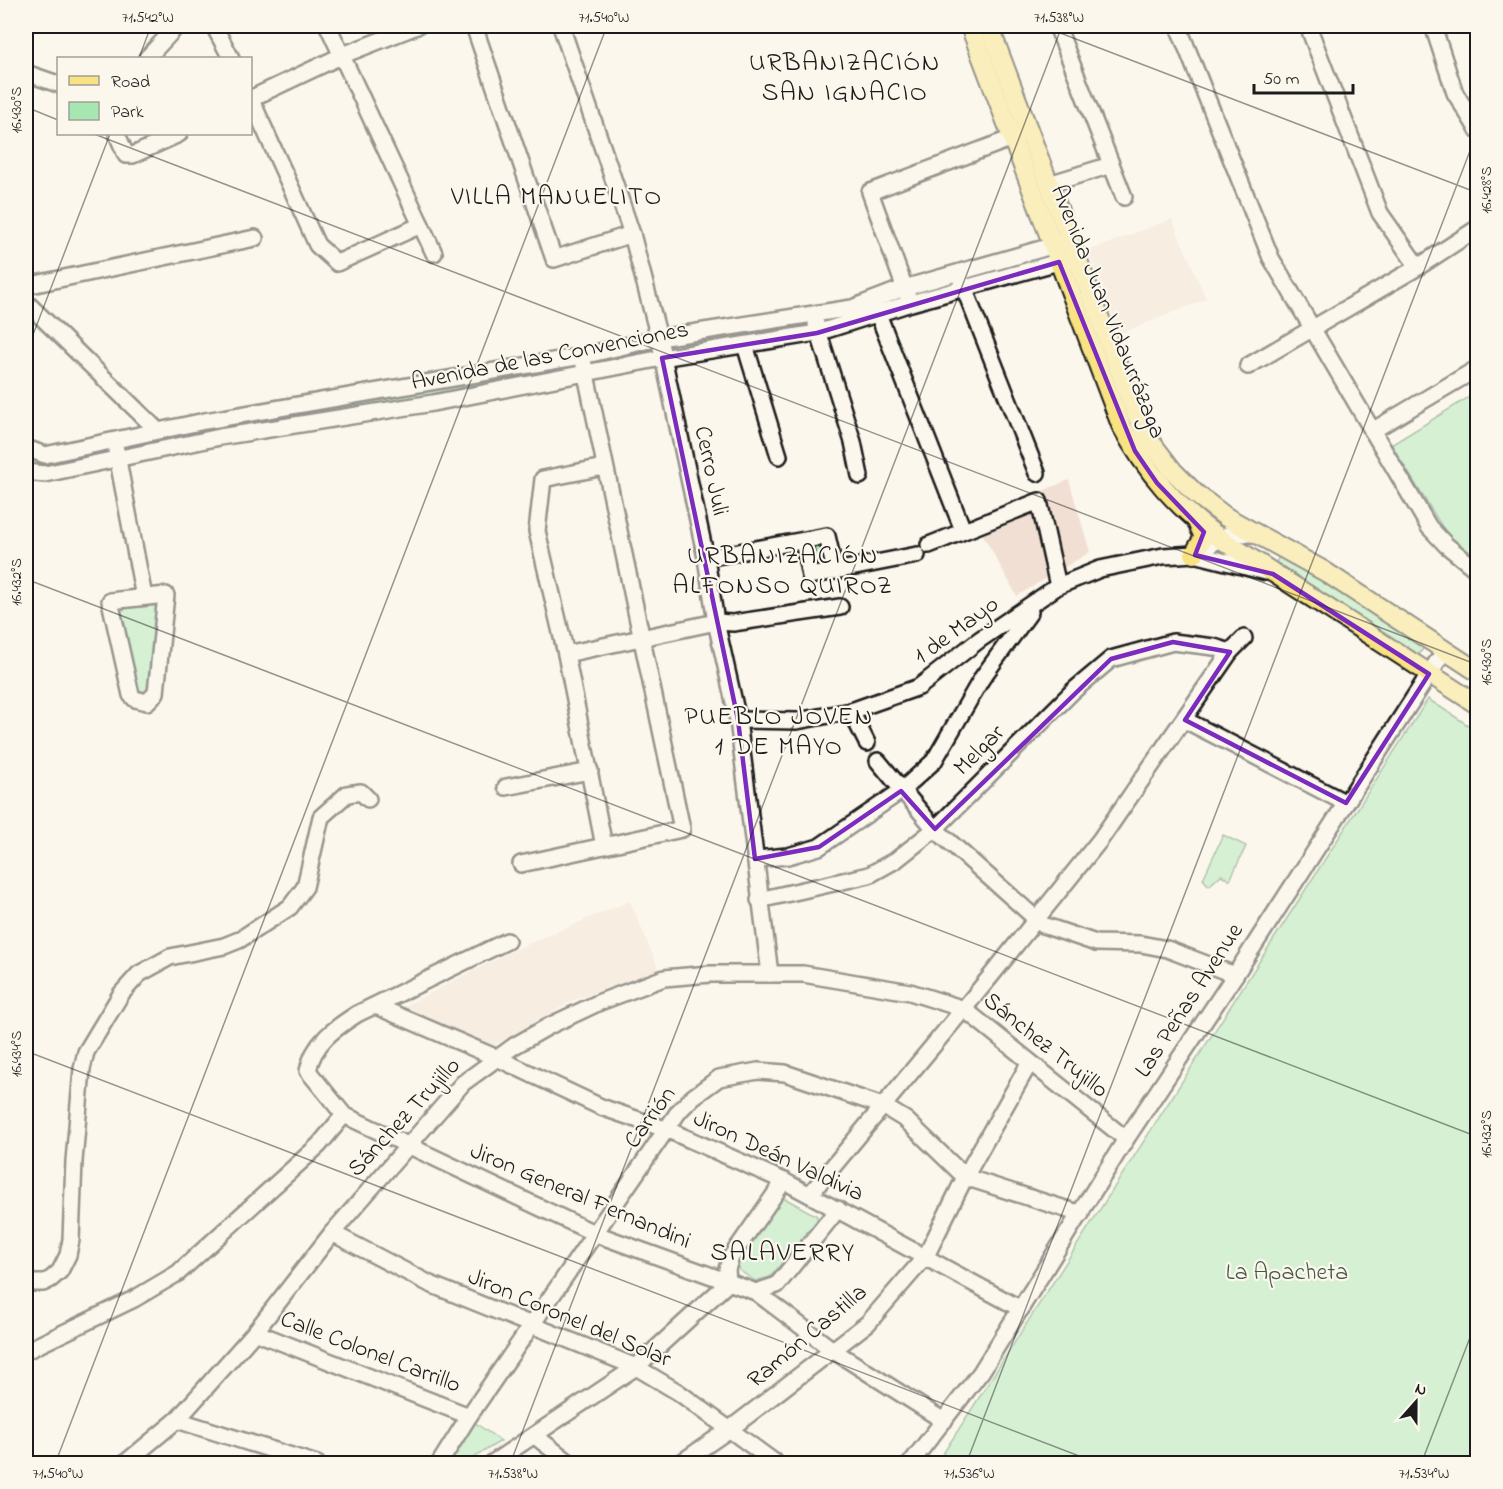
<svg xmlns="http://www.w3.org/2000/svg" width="1503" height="1489" font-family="'Indie Flower',sans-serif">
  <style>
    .built { fill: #f2dfd3 }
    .green { fill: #a6e7b1; stroke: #618266; stroke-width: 1.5 }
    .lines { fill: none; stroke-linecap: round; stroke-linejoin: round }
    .minor-casing { stroke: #1c1c1c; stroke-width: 20 }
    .major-casing { stroke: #1c1c1c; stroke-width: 22 }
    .minor { stroke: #fbf7ec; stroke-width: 15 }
    .major { stroke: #f8e281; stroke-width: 18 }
    .marked { fill: none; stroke: #7b2cbf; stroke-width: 4.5; stroke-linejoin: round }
    .ticks { fill: none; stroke: #1c1c1c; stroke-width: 1.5; stroke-opacity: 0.45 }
    .labels { text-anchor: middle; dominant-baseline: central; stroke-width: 4.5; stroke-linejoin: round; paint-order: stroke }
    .street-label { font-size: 24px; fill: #1c1c1c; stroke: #fbf7ec }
    .park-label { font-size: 24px; fill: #455949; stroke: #fbf7ec }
    .neighbourhood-label { font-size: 26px; letter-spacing: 1.5px; fill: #1c1c1c; stroke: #fbf7ec }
    .quarter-label { font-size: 27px; letter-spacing: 1.5px; fill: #1c1c1c; stroke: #fbf7ec }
    .neatline { fill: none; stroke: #1c1c1c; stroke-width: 2 }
    .ticks-label { font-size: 15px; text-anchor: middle; fill: #1c1c1c }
  </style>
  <rect width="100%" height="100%" fill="#fbf7ec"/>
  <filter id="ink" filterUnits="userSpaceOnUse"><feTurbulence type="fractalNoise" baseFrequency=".0167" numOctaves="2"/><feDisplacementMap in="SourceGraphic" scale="12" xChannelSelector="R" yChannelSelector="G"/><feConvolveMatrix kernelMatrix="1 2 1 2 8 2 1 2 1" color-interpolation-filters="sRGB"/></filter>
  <g filter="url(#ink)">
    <g class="built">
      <path d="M1172,219L1206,299L1120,334L1088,251Z"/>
      <path d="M1069,480L1090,552L1017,596L974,519Z"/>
      <path d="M630,901L659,970L574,1000L483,1052L397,1010L516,949Z"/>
    </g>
    <g class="green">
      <path d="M801,322L803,328L684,345L683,340Z"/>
      <path d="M648,348L649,353L597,364L596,359Z"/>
      <path d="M570,364L571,370L338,411L337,405Z"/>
      <path d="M1477,392V562L1446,533L1391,445Z"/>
      <path d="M315,408L316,415L134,449L133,443Z"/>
      <path d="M106,448L107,455L42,468L26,464V456L41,462Z"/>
      <path d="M825,546L826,564L811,567L809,548Z"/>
      <path d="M1281,553L1425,646L1418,656L1275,564Z"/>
      <path d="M160,599L152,689L147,696L135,692L116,605Z"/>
      <path d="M1428,699L1477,731V1463H937Z"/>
      <path d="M1223,835L1246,846L1230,880L1221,875L1209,886L1203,879Z"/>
      <path d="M786,1199L817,1216V1222L770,1277L755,1281L739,1270L738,1259L778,1200Z"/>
      <path d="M465,1416L501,1441L465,1463L440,1464Z"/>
    </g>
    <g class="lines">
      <defs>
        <g id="minor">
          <path d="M214,26L231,58"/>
          <path d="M328,26L434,253"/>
          <path d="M474,26L554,259L632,234"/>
          <path d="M561,26L632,234L659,338L706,558L716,622L738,720L770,974"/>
          <path d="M1057,26L1124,197"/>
          <path d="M1178,26L1271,258L1429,527L1446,545L1478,571"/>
          <path d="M1308,26L1380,213L1418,267"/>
          <path d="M1433,26L1455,93L1478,130"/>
          <path d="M147,58L177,26"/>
          <path d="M26,73L58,84"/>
          <path d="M250,97L317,245L337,263L421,225"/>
          <path d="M250,99L343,55L417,26"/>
          <path d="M117,134L126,155H133L179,134"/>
          <path d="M1049,184L1111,165"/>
          <path d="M961,280L1037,473"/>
          <path d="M26,286L255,238"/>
          <path d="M908,297L870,192L1023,134"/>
          <path d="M26,302L157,430"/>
          <path d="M878,314L963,530"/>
          <path d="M816,324L853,442L860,476"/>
          <path d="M745,345L779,456"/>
          <path d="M1248,366L1418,267L1478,228"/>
          <path d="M1372,431L1478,368"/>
          <path d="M26,448L45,455L205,421L582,356L659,338L852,308L904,288L1062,243"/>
          <path d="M116,450L144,597"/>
          <path d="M26,472L45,474L220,437L433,403L662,358L817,333L911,303L1069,259"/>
          <path d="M803,541L810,576L835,571"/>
          <path d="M929,545L1039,501L1058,586"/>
          <path d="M1194,554L1229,534H1257"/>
          <path d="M706,558L827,536L835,571L917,555"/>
          <path d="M166,595L156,693L147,702L135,699L131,695L110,601Z"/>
          <path d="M566,654L716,622L733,623L840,607"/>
          <path d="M851,711L867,743"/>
          <path d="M738,720L797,721L851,711L919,687L979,640L1058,586L1100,569L1163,556L1194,554L1266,572"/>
          <path d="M1185,720L1346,803"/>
          <path d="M878,761L935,829L1043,925L1096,943L1141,944L1167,949L1235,975"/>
          <path d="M506,787L590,771"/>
          <path d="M604,846L566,654L537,531L543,479L604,467"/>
          <path d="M755,859L788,856L819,847L901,791L934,761L982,678L1030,612"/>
          <path d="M521,864L682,829L584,365"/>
          <path d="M759,900L869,875L896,860L935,829L1073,691L1111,659L1173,642L1214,647L1230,652"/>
          <path d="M507,941L357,1014C335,1028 313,1043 308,1071L344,1115L596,1234L756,1292L834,1351L944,1421"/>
          <path d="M376,1006L497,1058L601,1107L668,1130L784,1181L1021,1309"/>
          <path d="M811,1193L990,977L1100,840L1230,652L1244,638"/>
          <path d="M332,1233L430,1284L636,1367L678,1392L777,1464"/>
          <path d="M26,1283H43L51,1279L60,1271L68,1255L71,1240L74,1161L82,1069L86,1052L121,994L139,974L170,957L224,946L239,940L290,907L305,887L321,817L347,794L361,792L368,799"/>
          <path d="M756,1292L777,1285L838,1209"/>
          <path d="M255,1332L469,1416"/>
          <path d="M26,1351L134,1299L178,1273L319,1145L344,1115"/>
          <path d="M177,1420L317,1464"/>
          <path d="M535,1436L571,1464"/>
          <path d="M124,1464L177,1420L255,1332L332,1233L463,1083L514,1046L549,1026L600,1002L664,978L710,974H803L910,992L964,1009L1126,1139"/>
          <path d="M439,1464L469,1416L679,1111L693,1097L719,1078L758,1071L785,1073L883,1106L906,1120L965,1177L1081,1214"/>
          <path d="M491,1464L636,1367L728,1283L727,1269L731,1257L784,1181"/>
          <path d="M679,1464L730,1429L868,1323L926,1256L965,1177L1029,1064"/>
          <path d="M910,1464L981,1372L1126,1139L1235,975L1444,651"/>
        </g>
        <g id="major">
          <path d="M970,26L1121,425C1146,472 1177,508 1221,539L1478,705"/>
          <path d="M989,26L1136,414L1150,441L1173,471L1196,494L1226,517L1324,571L1478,672"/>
          <path d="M1194,554L1204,537L1197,522"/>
        </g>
      </defs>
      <use href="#minor" class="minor-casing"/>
      <use href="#major" class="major-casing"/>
      <use href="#minor" class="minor"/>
      <use href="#major" class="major"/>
    </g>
  </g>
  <path d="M0 0H1503V1489H0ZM1059,262L1135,451L1157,483L1204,532L1195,555L1273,574L1429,674L1346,803L1185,720L1230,652L1173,642L1111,659L935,829L901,791L819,847L755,859L738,720L662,358L817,333Z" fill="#fbf7ec" fill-opacity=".55" fill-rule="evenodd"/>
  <path class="marked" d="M1059,262L1135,451L1157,483L1204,532L1195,555L1273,574L1429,674L1346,803L1185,720L1230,652L1173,642L1111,659L935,829L901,791L819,847L755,859L738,720L662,358L817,333Z"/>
  <path class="ticks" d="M1042,26L1478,193M139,58L151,26M26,107L58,120M94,134L1478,665M26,353L110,134M26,579L1478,1137M26,1051L1100,1464M55,1464L607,26M510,1464L1062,26M966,1464L1478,130M1421,1464L1478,1317"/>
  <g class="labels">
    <g class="street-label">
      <text transform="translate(1107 312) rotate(68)">Avenida Juan Vidaurrázaga</text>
      <text transform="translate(550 357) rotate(-11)">Avenida de las Convenciones</text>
      <text transform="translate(710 471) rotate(78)">Cerro Juli</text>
      <text transform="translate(957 631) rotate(-36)">1 de Mayo</text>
      <text transform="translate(980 751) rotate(-45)">Melgar</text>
      <text transform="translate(1190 1001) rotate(-57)">Las Peñas Avenue</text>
      <text transform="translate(1045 1046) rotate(39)">Sánchez Trujillo</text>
      <text transform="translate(405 1118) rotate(-47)">Sánchez Trujillo</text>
      <text transform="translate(651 1118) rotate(-54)">Carrión</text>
      <text transform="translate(778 1157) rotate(25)">Jiron Deán Valdivia</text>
      <text transform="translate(580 1197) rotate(23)">Jiron General Fernandini</text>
      <text transform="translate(569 1319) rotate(23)">Jiron Coronel del Solar</text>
      <text transform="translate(808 1337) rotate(-40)">Ramón Castilla</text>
      <text transform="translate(370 1353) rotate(21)">Calle Colonel Carrillo</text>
    </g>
    <g class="park-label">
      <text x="1287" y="1273">La Apacheta</text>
    </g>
    <g class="neighbourhood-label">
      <text x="845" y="64">URBANIZACIÓN<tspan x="845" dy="30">SAN IGNACIO</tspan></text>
      <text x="557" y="198">VILLA MANUELITO</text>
      <text x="783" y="557">URBANIZACIÓN<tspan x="783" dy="30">ALFONSO QUIROZ</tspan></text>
      <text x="779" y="718">PUEBLO JOVEN<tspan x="779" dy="30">1 DE MAYO</tspan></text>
    </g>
    <g class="quarter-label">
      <text x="783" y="1253">SALAVERRY</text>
    </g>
  </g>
  <rect width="1503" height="1489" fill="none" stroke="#fbf7ec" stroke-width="66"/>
  <rect x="57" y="57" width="195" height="78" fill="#fbf7ec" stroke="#a29f99" stroke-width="1.5"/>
  <rect x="69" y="76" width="30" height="9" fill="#f8e281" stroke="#a29f99" stroke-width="1.5"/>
  <text x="111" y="87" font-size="18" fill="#1c1c1c">Road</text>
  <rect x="69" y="102" width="30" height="18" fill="#a6e7b1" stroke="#a29f99" stroke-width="1.5"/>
  <text x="111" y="117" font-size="18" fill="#1c1c1c">Park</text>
  <g transform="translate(1416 1402) rotate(21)" stroke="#fbf7ec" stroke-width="4.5" paint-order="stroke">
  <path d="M0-4.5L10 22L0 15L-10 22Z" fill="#1c1c1c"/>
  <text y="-9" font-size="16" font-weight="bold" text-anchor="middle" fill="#1c1c1c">N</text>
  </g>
  <path d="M1254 84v9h99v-9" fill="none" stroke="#1c1c1c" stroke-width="3"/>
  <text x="1263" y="84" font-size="18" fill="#1c1c1c" stroke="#fbf7ec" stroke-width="4.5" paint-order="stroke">50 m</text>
  <rect x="33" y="33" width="1437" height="1423" class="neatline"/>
  <g class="ticks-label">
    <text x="148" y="22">71.542°W</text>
    <text x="604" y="22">71.540°W</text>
    <text x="1059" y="22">71.538°W</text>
    <text transform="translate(16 110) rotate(-90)" y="5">16.430°S</text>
    <text transform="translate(1486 190) rotate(-90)" y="5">16.428°S</text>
    <text transform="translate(16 582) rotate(-90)" y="5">16.432°S</text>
    <text transform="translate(1486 662) rotate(-90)" y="5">16.430°S</text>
    <text transform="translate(16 1054) rotate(-90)" y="5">16.434°S</text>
    <text transform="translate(1486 1134) rotate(-90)" y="5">16.432°S</text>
    <text x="58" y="1478">71.540°W</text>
    <text x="513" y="1478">71.538°W</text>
    <text x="969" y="1478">71.536°W</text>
    <text x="1424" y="1478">71.534°W</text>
  </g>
</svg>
